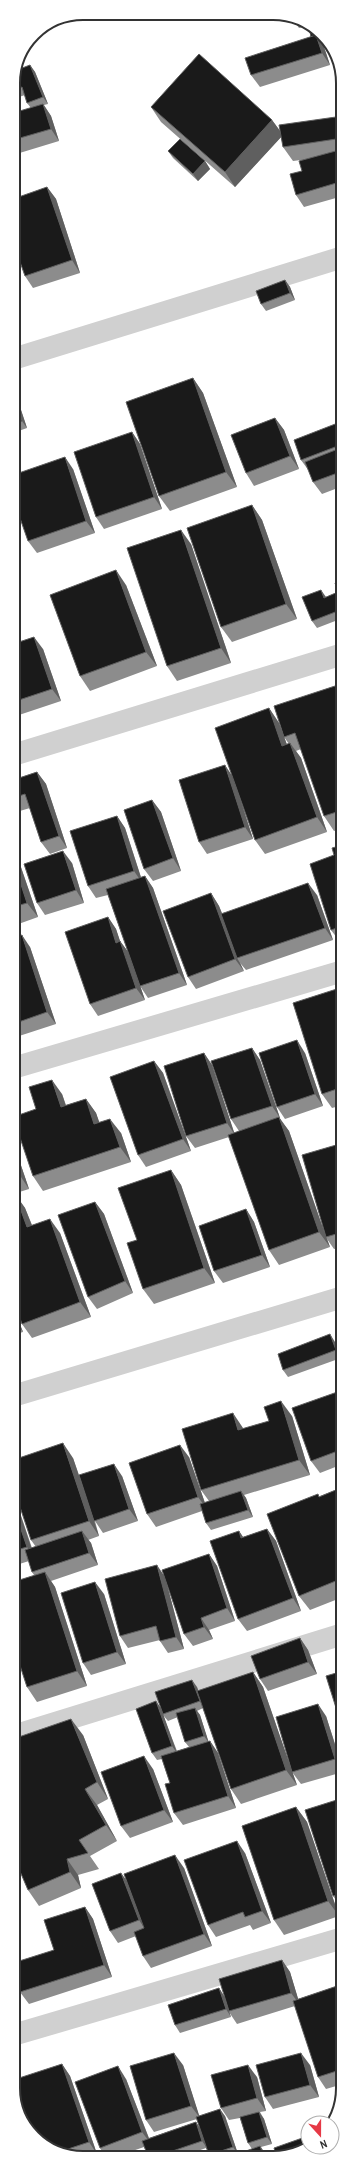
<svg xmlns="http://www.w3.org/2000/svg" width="356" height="2171" font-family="'Archivo Narrow',sans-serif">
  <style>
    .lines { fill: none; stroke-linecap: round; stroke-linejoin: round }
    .minor { stroke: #d0d0d0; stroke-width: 22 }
    .wall { fill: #8c8c8c; fill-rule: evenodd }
    .shaded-wall { fill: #5f5f5f }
    .building { fill: #1a1a1a; stroke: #5f5f5f }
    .rim { fill: none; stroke: #333; stroke-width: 2 }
  </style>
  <rect width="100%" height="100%" fill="#fff"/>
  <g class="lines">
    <g class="minor">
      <path d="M13,359L343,257"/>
      <path d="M13,755L343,654"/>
      <path d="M13,1068L343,971"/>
      <path d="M13,1396L343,1297"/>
      <path d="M13,1736L343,1634"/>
      <path d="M13,2035L343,1938"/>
    </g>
  </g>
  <g class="wall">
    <path d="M293,17L308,26L299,28L294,21Z"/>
    <path d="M309,27L326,37L328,42L321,43L324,47L330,65L260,87L251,75L311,37Z"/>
    <path d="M30,65L35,72L48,104L44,105L51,116L59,141L13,155V113L31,108L27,103L25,95L13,99V79Z"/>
    <path d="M151,107L272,120L280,131L343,116V196L304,207L296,195L302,171L301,160L293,161L283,147L281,137L235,187L161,122Z"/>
    <path d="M168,151L205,161L210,169L198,181L173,158Z"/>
    <path d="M47,187L56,199L80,273L33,288L25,276Z"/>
    <path d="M13,271L19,290L13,291Z"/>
    <path d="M285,280L290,287L295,300L266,311L261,304Z"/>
    <path d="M193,378L203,393L237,487L170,511L159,496Z"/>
    <path d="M13,397H14L19,404L27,428L13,433Z"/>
    <path d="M275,418L284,430L299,469L254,486L246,473Z"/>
    <path d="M343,421V486L322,494L313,482L309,471L301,460Z"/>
    <path d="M132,432L140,444L162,509L104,529L96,517Z"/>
    <path d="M73,469L95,533L37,553L28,541Z"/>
    <path d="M252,505L262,520L297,619L232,642L221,627Z"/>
    <path d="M13,544L17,554L13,555Z"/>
    <path d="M191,544L231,663L177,681L167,666Z"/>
    <path d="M343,580V618L317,628L312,621L326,597L338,592Z"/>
    <path d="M126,585L157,666L90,691L80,676Z"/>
    <path d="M13,644L43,649L61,701L13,717Z"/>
    <path d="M343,698V828L334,831L324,816L301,749L296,751L301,758L327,832L265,854L255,840L243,807L253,839L207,854L199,842L231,774L269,708L279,723L287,745L289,744L284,737Z"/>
    <path d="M37,772L46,784L67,848L50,854L41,842L30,808L13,813V780Z"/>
    <path d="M152,800L161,812L181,871L153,881L144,869Z"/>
    <path d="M117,816L125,828L141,877L145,876L153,888L187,985L148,998L140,986L145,1000L98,1016L90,1004L108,917L116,929L120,941L128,952L108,895L96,898L88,886Z"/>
    <path d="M13,844L38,917L13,926Z"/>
    <path d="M343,845V941L340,942L331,930L334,855Z"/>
    <path d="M72,863L84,903L45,915L37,903Z"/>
    <path d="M211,893L219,906L222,913L317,895L333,940L246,970L240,963L244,971L196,989L188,977Z"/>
    <path d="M13,938L30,947L56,1024L13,1038Z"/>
    <path d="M343,987V1105L332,1108L322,1094Z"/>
    <path d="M252,1048L260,1060L280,1118H279L289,1131L322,1225L343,1143V1247L334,1249L327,1239L330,1247L279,1265L269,1250L229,1137L195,1148L186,1136L204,1053L212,1065L234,1133L239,1131L231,1119Z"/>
    <path d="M305,1053L323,1106L285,1119L277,1107Z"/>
    <path d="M154,1061L163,1073L191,1151L146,1167L138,1155Z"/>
    <path d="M62,1094L66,1105L86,1099L96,1113L99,1122L121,1133L131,1162L43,1191L33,1176L36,1109Z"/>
    <path d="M13,1142L29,1189L13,1194Z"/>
    <path d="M171,1170L181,1185L215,1283L154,1304L143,1289L137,1240Z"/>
    <path d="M15,1194L25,1208L32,1225L60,1233L91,1317L32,1338L22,1324Z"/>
    <path d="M95,1202L104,1214L133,1293L97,1309L88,1297Z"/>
    <path d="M246,1209L254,1222L270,1267L223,1283L214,1271Z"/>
    <path d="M13,1307L23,1332L13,1335Z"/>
    <path d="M335,1342L341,1358L288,1377L283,1370Z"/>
    <path d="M343,1390V1464L320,1473L311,1461Z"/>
    <path d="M292,1416L310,1475L244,1495L246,1498L253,1517L211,1530L206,1523L202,1511L156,1527L147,1514L189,1457L205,1503L209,1501L201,1490L243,1429Z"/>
    <path d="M73,1458L79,1475L122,1476L138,1521L103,1533L95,1521L99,1536L88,1540L91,1543L98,1565L51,1581L55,1587L87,1686L37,1702L27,1687L34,1575L32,1572L29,1561L13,1566V1492L32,1548L36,1547L31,1540Z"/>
    <path d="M343,1487V1597L310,1610L299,1596L320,1496Z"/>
    <path d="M267,1529L276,1541L301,1611L247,1631L238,1619L239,1531L243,1537Z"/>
    <path d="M209,1554L217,1566L235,1621L209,1630L213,1639L193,1646L184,1634L166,1581L184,1649L168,1653L160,1641V1640L128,1648L120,1636L165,1577Z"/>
    <path d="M104,1594L126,1664L91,1675L83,1663Z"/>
    <path d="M300,1638L308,1650L317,1674L268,1691L260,1679Z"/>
    <path d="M253,1672L263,1687L292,1772L326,1716L343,1769V1772L301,1784L292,1772L297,1785L241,1804L231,1789L203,1708L197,1711L200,1715L208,1741H210L218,1753L236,1808L183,1825L174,1813L170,1783L162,1759L157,1760L152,1753L161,1708L197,1687L198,1691ZM163,1715L168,1721L178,1717L185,1742L189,1747L177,1751Z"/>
    <path d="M83,1735L108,1799L97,1805L117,1841L90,1856L99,1869L78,1875L81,1888L39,1906L28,1890Z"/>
    <path d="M153,1769L173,1822L130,1838L121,1826Z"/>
    <path d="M343,1798V1907L342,1908L333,1896Z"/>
    <path d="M296,1807L307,1822L339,1916L284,1935L274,1920Z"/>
    <path d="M245,1853L271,1923L253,1930L250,1925L216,1937L208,1925Z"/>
    <path d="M184,1868L212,1946L151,1968L143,1956L136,1936L118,1943L110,1931L127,1880Z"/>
    <path d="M85,1907L93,1919L112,1977L29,2004L20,1992L54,1950Z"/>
    <path d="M282,1960L290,1972L298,1999L343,1984V2084L326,2089L318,2077L295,2006L237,2024L229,2012L231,2017L180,2033L175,2025L219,1988L224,1996Z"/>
    <path d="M62,2064L70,2076L97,2154L92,2156H65L30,2134Z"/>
    <path d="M183,2065L199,2116H225L238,2154L252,2149L248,2143L240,2118L229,2120L221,2108L257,2077L266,2111L260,2112L264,2119L272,2144L261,2147L268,2158L210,2157L206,2148L181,2157L148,2156L144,2147L118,2156H105L100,2148L126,2079L149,2138L196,2122L199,2127L197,2119L154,2132L146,2120Z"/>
    <path d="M310,2065L319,2097L273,2109L265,2097Z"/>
  </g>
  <g class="shaded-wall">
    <path d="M316,35L324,47L330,65L322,53Z"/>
    <path d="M30,65L35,72L48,104L43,97Z"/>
    <path d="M43,104L51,116L59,141L51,129Z"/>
    <path d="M272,120L283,135L235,187L225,172Z"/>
    <path d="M205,161L210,169L198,181L193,174Z"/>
    <path d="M47,187L56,199L80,273L72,260Z"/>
    <path d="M13,271L19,290L13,281Z"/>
    <path d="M285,280L290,287L295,300L290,293Z"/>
    <path d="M193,378L203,393L237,487L226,472Z"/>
    <path d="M14,397L19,404L27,428L22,421Z"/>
    <path d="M275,418L284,430L299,469L290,456Z"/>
    <path d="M132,432L140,444L162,509L154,497Z"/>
    <path d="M65,457L73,469L95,533L86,521Z"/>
    <path d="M252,505L262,520L297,619L286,604Z"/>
    <path d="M181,530L191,544L231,663L221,648Z"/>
    <path d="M13,544L17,554L13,548Z"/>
    <path d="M116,570L126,585L157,666L146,652Z"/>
    <path d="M321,590L326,597L329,605L324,598Z"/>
    <path d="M34,637L43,649L61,701L52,689Z"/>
    <path d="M335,686L343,698V710Z"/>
    <path d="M269,708L279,723L293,761L282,746Z"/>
    <path d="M290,743L301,758L327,832L317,817Z"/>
    <path d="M225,765L233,777L253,839L245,827Z"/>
    <path d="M37,772L46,784L67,848L59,836Z"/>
    <path d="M152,800L161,812L181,871L173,858Z"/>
    <path d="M117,816L125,828L143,884L134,871Z"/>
    <path d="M13,844L38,917L27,903L13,860Z"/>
    <path d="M63,851L72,863L84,903L76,890Z"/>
    <path d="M145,876L153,888L187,985L179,973Z"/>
    <path d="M308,883L317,895L333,940L325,928Z"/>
    <path d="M211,893L219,906L239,958H237L240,963L244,971L235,959Z"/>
    <path d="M108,917L116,929L124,953L120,941L129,953L145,1000L136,988L116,943Z"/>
    <path d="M22,935L30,947L56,1024L47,1012Z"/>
    <path d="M297,1040L305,1053L323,1106L315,1094Z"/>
    <path d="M252,1048L260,1060L280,1118L272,1106Z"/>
    <path d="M204,1053L212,1065L235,1135L227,1123Z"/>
    <path d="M154,1061L163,1073L191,1151L183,1139Z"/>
    <path d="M52,1080L62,1094L71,1122L61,1107Z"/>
    <path d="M86,1099L96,1113L105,1138L94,1124Z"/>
    <path d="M279,1117L289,1131L326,1237L327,1239L330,1247L319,1232Z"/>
    <path d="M110,1119L121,1133L131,1162L120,1147Z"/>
    <path d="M13,1142L29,1189L21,1177L13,1155Z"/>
    <path d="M171,1170L181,1185L215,1283L204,1268Z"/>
    <path d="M15,1194L25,1208L38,1241L27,1227Z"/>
    <path d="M95,1202L104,1214L133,1293L125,1281Z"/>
    <path d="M246,1209L254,1222L270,1267L262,1255Z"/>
    <path d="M50,1219L60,1233L91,1317L80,1302Z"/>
    <path d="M13,1307L23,1332L14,1320L13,1317Z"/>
    <path d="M330,1334L335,1342L341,1358L336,1350Z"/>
    <path d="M281,1401L292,1416L310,1475L299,1460Z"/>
    <path d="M233,1413L243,1428L248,1445L238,1430Z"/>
    <path d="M63,1443L73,1458L99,1536L89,1521Z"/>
    <path d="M180,1445L189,1457L207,1509L198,1497Z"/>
    <path d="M114,1464L122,1476L138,1521L129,1509Z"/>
    <path d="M241,1491L246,1498L253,1517L248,1510Z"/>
    <path d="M13,1492L35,1559L27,1547L13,1506Z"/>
    <path d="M267,1529L276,1541L301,1611L293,1598Z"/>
    <path d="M82,1531L91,1543L98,1565L89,1553Z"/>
    <path d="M239,1531L247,1543L241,1538Z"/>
    <path d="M209,1554L217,1566L235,1621L227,1608Z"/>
    <path d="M157,1565L165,1577L184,1649L176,1637Z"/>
    <path d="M45,1572L55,1587L87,1686L77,1671Z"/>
    <path d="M95,1582L104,1594L126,1664L117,1652Z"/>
    <path d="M201,1618L209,1630L213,1639L204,1627Z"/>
    <path d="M300,1638L308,1650L317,1674L308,1662Z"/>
    <path d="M253,1672L263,1687L297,1785L286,1770Z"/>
    <path d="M192,1680L197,1687L205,1708L200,1701Z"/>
    <path d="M156,1701L161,1708L177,1753L172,1746Z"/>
    <path d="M318,1704L326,1716L343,1770L335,1759Z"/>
    <path d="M195,1708L200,1715L209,1743L204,1736Z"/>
    <path d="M71,1719L83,1735L108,1799L97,1782Z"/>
    <path d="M210,1741L218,1753L236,1808L228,1796Z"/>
    <path d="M144,1756L153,1769L173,1822L164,1810Z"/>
    <path d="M85,1789L97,1805L117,1841L106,1825Z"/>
    <path d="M296,1807L307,1822L339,1916L328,1901Z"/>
    <path d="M237,1841L245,1853L271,1923L262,1911Z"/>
    <path d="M175,1855L184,1868L212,1946L204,1934Z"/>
    <path d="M67,1859L78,1875L81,1888L70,1872Z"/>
    <path d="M121,1873L130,1885L147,1932L139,1920Z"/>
    <path d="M85,1907L93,1919L112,1977L104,1965Z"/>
    <path d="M282,1960L290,1972L300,2005L291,1993Z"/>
    <path d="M219,1988L224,1996L231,2017L226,2009Z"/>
    <path d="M174,2053L183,2065L200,2118L191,2106Z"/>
    <path d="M301,2053L310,2065L319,2097L310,2085Z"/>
    <path d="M62,2064L70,2076L97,2154L89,2142Z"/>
    <path d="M248,2065L257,2077L266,2111L257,2098Z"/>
    <path d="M118,2066L126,2079L151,2144L142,2132Z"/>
    <path d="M13,2089L20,2109L13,2093Z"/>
    <path d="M220,2109L225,2116L238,2154L233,2147Z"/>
    <path d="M259,2112L264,2119L272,2144L267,2137Z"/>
    <path d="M196,2122L201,2130L207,2148L202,2141Z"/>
    <path d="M260,2146L268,2158H264Z"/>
  </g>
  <g class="building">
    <path d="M293,17L298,20L294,21Z"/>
    <path d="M309,27L322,35L316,36V35L311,37Z"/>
    <path d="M316,35L322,53L251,75L245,58Z"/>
    <path d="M199,54L272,120L225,172L151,107Z"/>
    <path d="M30,65L43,97L27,103L22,87L13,90V79L17,70Z"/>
    <path d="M43,104L51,129L13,140V113Z"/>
    <path d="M343,116V138L283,147L279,125Z"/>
    <path d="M180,139L205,161L193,174L168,151Z"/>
    <path d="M343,149V181L296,195L290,174L302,171L299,161Z"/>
    <path d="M47,187L72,260L25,276L13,242V199Z"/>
    <path d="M285,280L290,293L261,304L256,291Z"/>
    <path d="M193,378L226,472L159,496L126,402Z"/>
    <path d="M13,397H14L22,421L13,424Z"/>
    <path d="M275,418L290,456L246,473L231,435Z"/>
    <path d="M343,421V444L301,460L294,440Z"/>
    <path d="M132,432L154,497L96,517L74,452Z"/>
    <path d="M343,447V471L313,482L305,462Z"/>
    <path d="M65,457L86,521L28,541L13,498V475Z"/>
    <path d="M252,505L286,604L221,627L187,528Z"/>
    <path d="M181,530L221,648L167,666L127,548Z"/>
    <path d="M116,570L146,652L80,676L50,595Z"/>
    <path d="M343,580V609L312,621L302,597L321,590L324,598L338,592L335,583Z"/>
    <path d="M34,637L52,689L13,702V644Z"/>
    <path d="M335,686L343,710V810L324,816L295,733L284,737L274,706Z"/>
    <path d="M269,708L282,746L290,743L317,817L255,840L215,728Z"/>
    <path d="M225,765L245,827L199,842L179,780Z"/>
    <path d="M37,772L59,836L41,842L25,794L13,798V780Z"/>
    <path d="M152,800L173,858L144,869L124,810Z"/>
    <path d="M117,816L134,871L88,886L70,831Z"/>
    <path d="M343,845V926L331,930L310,864L334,855L332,848Z"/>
    <path d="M63,851L76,890L37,903L24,864Z"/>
    <path d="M13,860L27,903L13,907Z"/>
    <path d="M145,876L179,973L140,986L106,889Z"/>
    <path d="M308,883L325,928L237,958L221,914Z"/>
    <path d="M211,893L235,959L188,977L163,911Z"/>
    <path d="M108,917L116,943L120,941L136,988L90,1004L65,932Z"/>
    <path d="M22,935L47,1012L13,1024V938Z"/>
    <path d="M343,987V1087L322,1094L293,1003Z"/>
    <path d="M297,1040L315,1094L277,1107L259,1053Z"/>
    <path d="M252,1048L272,1106L231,1119L211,1061Z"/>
    <path d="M204,1053L227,1123L186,1136L164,1066Z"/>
    <path d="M154,1061L183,1139L138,1155L110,1077Z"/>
    <path d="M52,1080L61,1107L86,1099L94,1124L110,1119L120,1147L33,1176L13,1117L36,1109L29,1087Z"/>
    <path d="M279,1117L319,1232L269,1250L228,1135Z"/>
    <path d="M343,1143V1232L326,1237L302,1155Z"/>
    <path d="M13,1155L21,1177L13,1179Z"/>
    <path d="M171,1170L204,1268L143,1289L127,1243L137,1240L118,1188Z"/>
    <path d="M13,1194H15L27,1227L50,1219L80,1302L22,1324L13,1299Z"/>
    <path d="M95,1202L125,1281L88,1297L58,1215Z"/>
    <path d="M246,1209L262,1255L214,1271L199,1226Z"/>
    <path d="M330,1334L336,1350L283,1370L278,1354Z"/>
    <path d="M343,1390V1449L311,1461L292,1408Z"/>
    <path d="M281,1401L299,1460L201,1490L182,1429L233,1413L238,1430L269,1421L264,1407Z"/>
    <path d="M63,1443L89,1521L31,1540L13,1486V1460Z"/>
    <path d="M180,1445L198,1497L147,1514L129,1463Z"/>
    <path d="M114,1464L129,1509L94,1521L79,1475Z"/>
    <path d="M343,1487V1578L299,1596L267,1514L318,1494L319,1497Z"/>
    <path d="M241,1491L248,1510L206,1523L200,1504Z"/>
    <path d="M13,1506L27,1547L13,1551Z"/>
    <path d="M267,1529L293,1598L238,1619L210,1541L239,1531L241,1538Z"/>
    <path d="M82,1531L89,1553L32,1572L25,1550Z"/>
    <path d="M209,1554L227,1608L201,1618L204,1627L184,1634L162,1570Z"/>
    <path d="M157,1565L176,1637L160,1641L156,1626L120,1636L105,1579Z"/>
    <path d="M45,1572L77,1671L27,1687L13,1644V1582Z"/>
    <path d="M95,1582L117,1652L83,1663L61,1593Z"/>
    <path d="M300,1638L308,1662L260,1679L251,1656Z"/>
    <path d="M343,1671V1730L326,1676Z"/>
    <path d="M253,1672L286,1770L231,1789L197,1691Z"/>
    <path d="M192,1680L200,1701L163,1714L155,1692Z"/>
    <path d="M156,1701L172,1746L152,1753L136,1709Z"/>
    <path d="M318,1704L335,1759L292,1772L276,1717Z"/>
    <path d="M195,1708L204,1736L185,1742L176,1713Z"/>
    <path d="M71,1719L97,1782L85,1789L106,1825L79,1840L88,1853L67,1859L70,1872L28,1890L13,1855V1739Z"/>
    <path d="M210,1741L228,1796L174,1813L165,1784L170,1783L161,1756Z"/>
    <path d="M144,1756L164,1810L121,1826L101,1772Z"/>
    <path d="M343,1798V1893L333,1896L305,1810Z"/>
    <path d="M296,1807L328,1901L274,1920L242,1826Z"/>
    <path d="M237,1841L262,1911L245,1917L243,1912L208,1925L184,1860Z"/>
    <path d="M175,1855L204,1934L143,1956L134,1932L144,1928L124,1874Z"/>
    <path d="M121,1873L139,1920L110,1931L92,1884Z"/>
    <path d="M85,1907L104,1965L20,1992L13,1969V1963L54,1950L44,1920Z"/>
    <path d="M282,1960L291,1993L229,2011L219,1979Z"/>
    <path d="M343,1984V2069L318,2077L293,2001Z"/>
    <path d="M219,1988L226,2009L175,2025L168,2005Z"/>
    <path d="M174,2053L191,2106L146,2120L130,2066Z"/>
    <path d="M301,2053L310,2085L265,2097L256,2065Z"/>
    <path d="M62,2064L89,2142L59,2152L30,2134L26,2123L13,2086V2080Z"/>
    <path d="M248,2065L257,2098L221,2108L211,2075Z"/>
    <path d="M118,2066L142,2132L100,2148L75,2082Z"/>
    <path d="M220,2109L233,2147L209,2155L196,2117Z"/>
    <path d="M259,2112L267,2137L248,2143L240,2117Z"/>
    <path d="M196,2122L202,2141L155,2157L148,2156L142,2141Z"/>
    <path d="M308,2136V2144L277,2158L274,2148Z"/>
    <path d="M260,2146L264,2158L229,2157Z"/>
    <path d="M201,2151L203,2157H184Z"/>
  </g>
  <path d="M0 0H356V2171H0ZM83 20H273A63 63 0 0 1 336 83V2088A63 63 0 0 1 273 2151H83A63 63 0 0 1 20 2088V83A63 63 0 0 1 83 20Z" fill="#fff" fill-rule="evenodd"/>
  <path class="rim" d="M83 20H273A63 63 0 0 1 336 83V2088A63 63 0 0 1 273 2151H83A63 63 0 0 1 20 2088V83A63 63 0 0 1 83 20Z"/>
  <g transform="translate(320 2135) rotate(159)"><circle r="19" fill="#ffffff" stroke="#adadad"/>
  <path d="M0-3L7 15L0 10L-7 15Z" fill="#e63946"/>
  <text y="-6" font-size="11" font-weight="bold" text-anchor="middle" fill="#333333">N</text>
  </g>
</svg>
